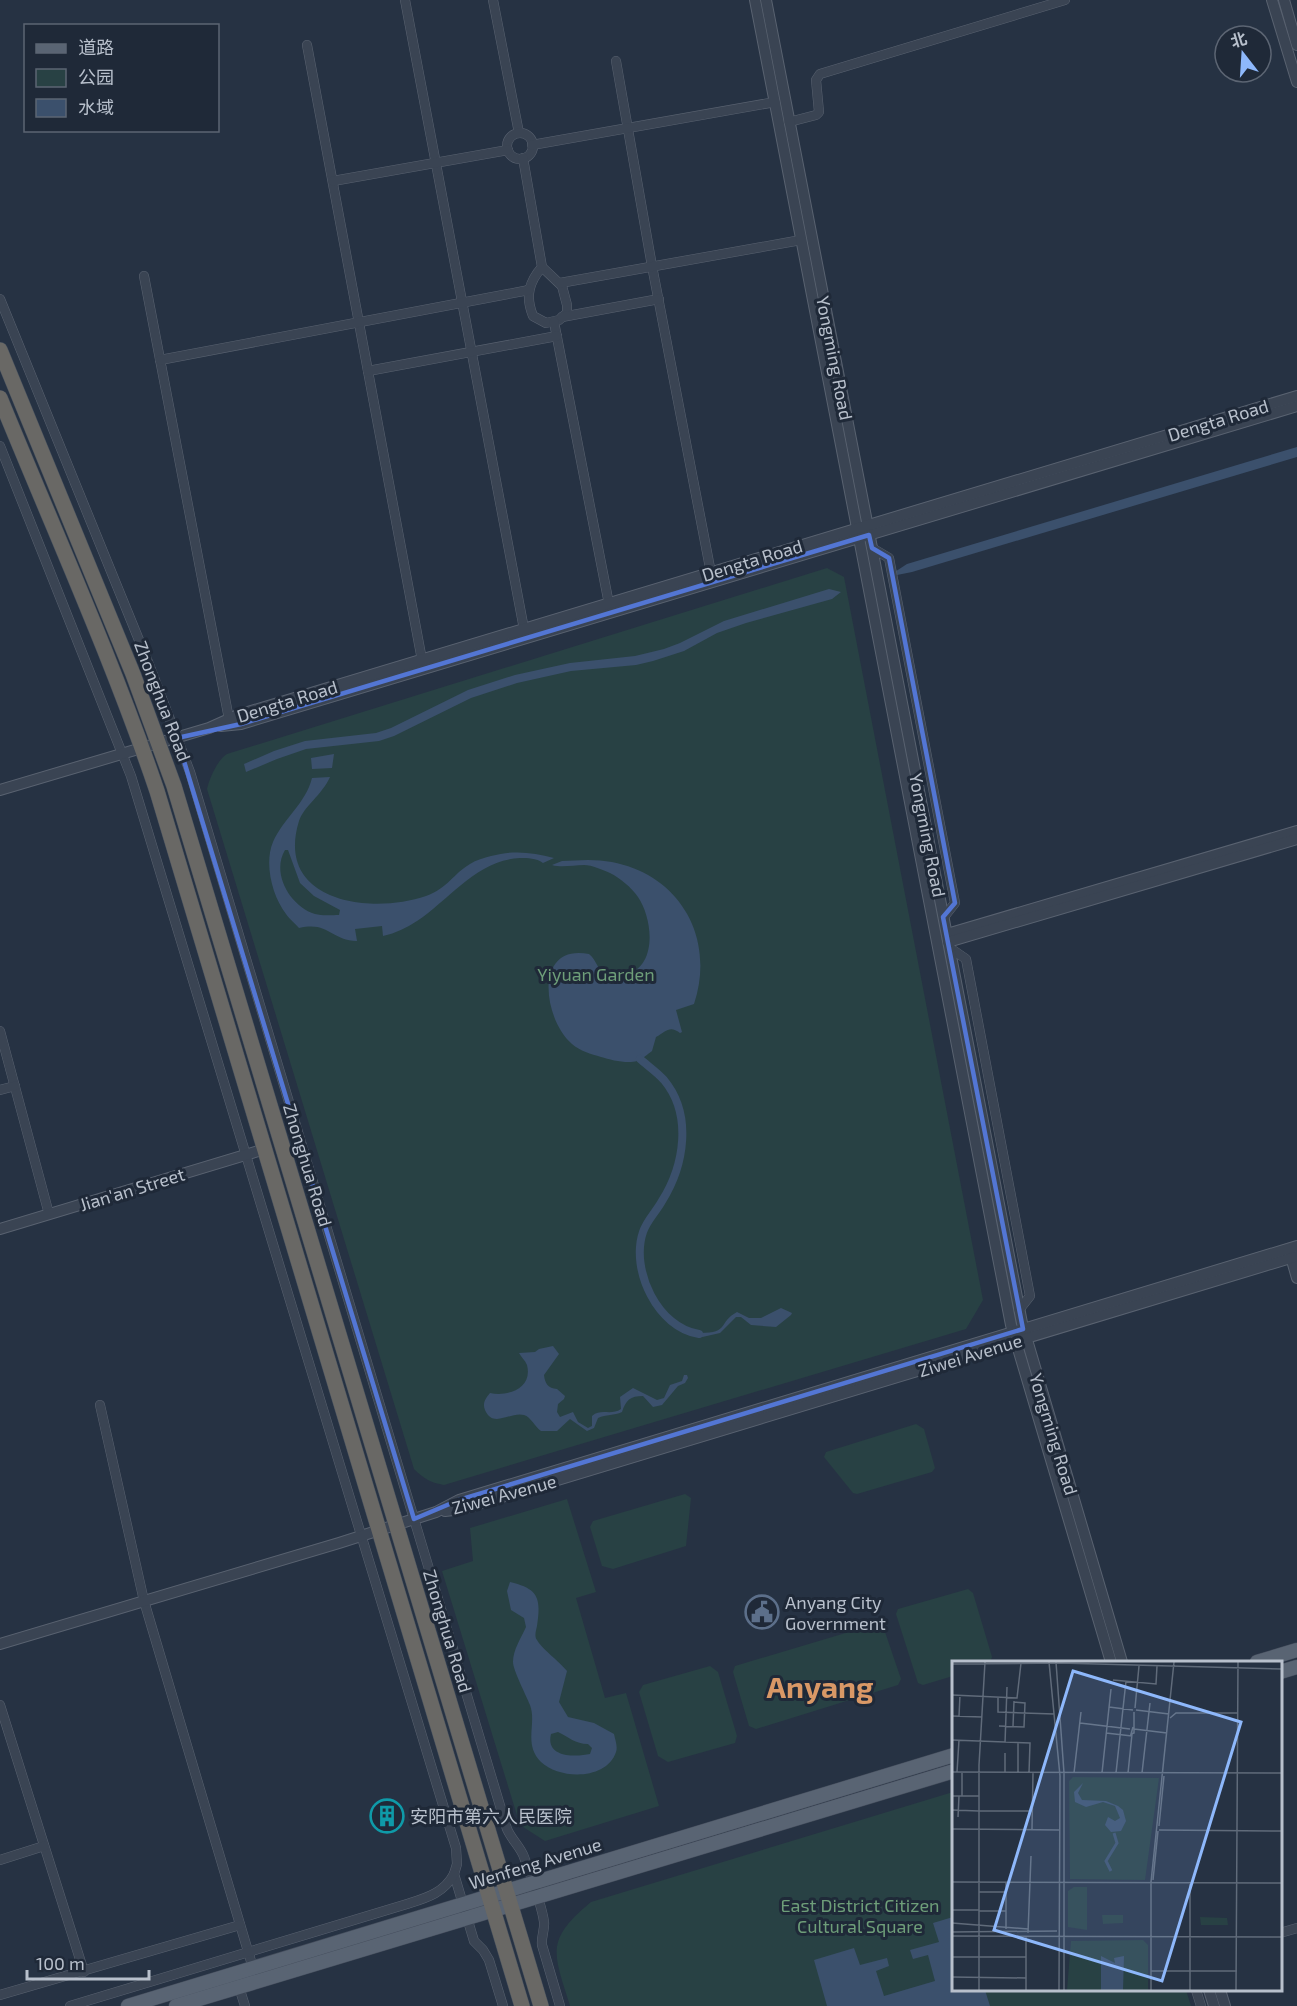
<svg xmlns="http://www.w3.org/2000/svg" width="1297" height="2006" font-family="'Exo 2','Noto Sans SC',sans-serif">
  <style>
    .green { fill: #284144 }
    .water { fill: #3b506c; fill-rule: evenodd }
    .lines { fill: none; stroke-linecap: round; stroke-linejoin: round }
    .canal { stroke: #3b506c; stroke-width: 8 }
    .minor-casing { stroke: #596270; stroke-width: 10 }
    .tertiary-casing { stroke: #596270; stroke-width: 12 }
    .primary-casing { stroke: #444d5c; stroke-width: 15 }
    .trunk-casing { stroke: #454f5d; stroke-width: 16 }
    .minor { stroke: #3a4453; stroke-width: 9 }
    .tertiary { stroke: #3a4453; stroke-width: 10 }
    .primary { stroke: #596473; stroke-width: 14 }
    .trunk { stroke: #696865; stroke-width: 15 }
    .marked { fill: none; stroke: #5376d4; stroke-width: 4.5; stroke-linejoin: round }
    .labels { text-anchor: middle; dominant-baseline: central; stroke-width: 6; stroke-linejoin: round; paint-order: stroke }
    .street-label { font-size: 18px; fill: #b8c0cc; stroke: #1f2938 }
    .park-label { font-size: 18px; fill: #6e9e79; stroke: #1f2938 }
    .poi-label { font-size: 18px; fill: #b8c0cc; stroke: #1f2938; text-anchor: start }
    .town-label { font-size: 30px; font-weight: bold; fill: #d99866; stroke: #1f2938 }
    .inset-river { fill: none; stroke: #3b506c; stroke-width: 3 }
    .inset-road { fill: none; stroke: #606b7a; stroke-width: 1.5 }
    .view { fill: #8eb8fb; fill-opacity: 0.15; stroke: #8eb8fb; stroke-width: 3 }
    .inset-edge { fill: none; stroke: #b8c0cc; stroke-width: 3 }
  </style>
  <rect width="100%" height="100%" fill="#263243"/>
  <g class="green">
    <path d="M827,568L844,577L983,1300L966,1329L444,1485C431,1483 423,1478 414,1469L207,789C209,779 218,759 227,754Z"/>
    <path d="M916,1424L924,1429L935,1468L932,1472L857,1494L853,1493L824,1457L826,1452Z"/>
    <path d="M685,1494L691,1498L686,1546L613,1569L602,1566L590,1527L593,1521Z"/>
    <path d="M567,1499L596,1592L576,1598L605,1698L626,1693L659,1806L545,1841L520,1825L442,1571L473,1561L470,1528Z"/>
    <path d="M968,1589L973,1593L992,1657L990,1662H954L953,1676L923,1685L918,1683L896,1614L898,1609Z"/>
    <path d="M879,1623L883,1626L901,1679L898,1685L756,1729L749,1726L733,1672L735,1666Z"/>
    <path d="M710,1666L718,1672L737,1736L735,1743L668,1762L658,1756L639,1692L643,1685Z"/>
    <path d="M953,1792L954,1990H1186L1191,2006H570C554,1953 544,1941 591,1902Z"/>
  </g>
  <g class="water">
    <path d="M1297,447V457L912,572L887,577L907,564Z"/>
    <path d="M829,589L841,592L832,599L746,623L717,633L684,651L653,661L636,665L571,671L517,683L471,698L394,736L379,741L306,749L277,759L246,772L244,764L274,751L305,741L376,733L391,728L468,690L515,675L570,663L635,656L664,649L680,643L724,621Z"/>
    <path d="M334,754L332,768L312,769L311,758Z"/>
    <path d="M330,777C322,795 304,806 299,821C274,902 371,915 426,896C448,888 453,874 470,864C476,860 484,858 491,856C513,850 532,852 554,858L543,863C536,858 528,858 520,858C477,860 450,899 417,921C406,928 396,933 383,936L382,926L355,929L357,941C330,940 329,921 299,928C295,923 289,919 286,914C272,896 264,863 273,842C283,819 306,803 312,778ZM285,850H288L300,883L314,896L340,910L339,915C332,915 322,916 315,914C290,906 271,873 285,850Z"/>
    <path d="M588,860C668,860 719,928 694,1004L676,1010L682,1032L680,1033C670,1025 666,1031 656,1037L652,1051C648,1054 642,1059 637,1061C627,1064 611,1060 601,1057C591,1054 580,1051 572,1044C543,1019 533,943 589,954C597,960 597,971 607,974C613,976 619,976 625,975C658,967 653,919 638,897C631,887 620,878 610,873C603,870 592,865 584,865C573,865 562,868 552,865L562,861Z"/>
    <path d="M781,1308L792,1313L791,1315L776,1327L751,1325L741,1317H736L720,1333L698,1338L700,1333C730,1333 718,1322 737,1312L749,1318H761Z"/>
    <path d="M553,1346L559,1354L544,1375C545,1384 548,1388 557,1389L565,1396L564,1399L558,1404L557,1412L560,1417L573,1412L578,1422L588,1428L592,1426V1416C601,1408 611,1416 621,1409L620,1397L633,1388L657,1400L664,1398L670,1385L682,1381L684,1375H687L688,1378L685,1383L678,1386L662,1405L653,1407L643,1396C630,1396 626,1400 622,1412C614,1416 606,1414 598,1418L594,1428L587,1431L570,1419L557,1431H541C535,1427 531,1417 524,1415C511,1411 493,1429 485,1410C482,1403 486,1398 490,1393C508,1397 533,1388 527,1365C525,1360 521,1357 519,1353L535,1352L539,1349Z"/>
    <path d="M510,1582C539,1589 541,1598 537,1626C536,1631 534,1636 537,1640C541,1648 560,1662 567,1671L559,1702L568,1717L594,1723L614,1734C615,1739 618,1747 616,1752C607,1780 560,1780 541,1762C523,1744 537,1724 530,1705C526,1695 513,1670 513,1662C513,1650 521,1638 526,1627L524,1618L511,1610L507,1591ZM558,1732C569,1737 575,1744 588,1744L592,1748L590,1754C576,1757 545,1758 551,1734Z"/>
    <path d="M953,1917L954,1990H985L990,2006H827L814,1960L854,1948L860,1965L887,1958L889,1966L876,1971L884,1996L935,1981L928,1955L913,1959L910,1950L939,1942L933,1923Z"/>
  </g>
  <g class="lines">
    <path class="canal" d="M640,1059C648,1066 657,1072 664,1080C693,1115 684,1166 662,1201C656,1212 647,1220 643,1232C630,1270 658,1328 699,1334"/>
    <defs>
      <g id="minor">
        <path d="M405,0L524,629"/>
        <path d="M493,0L519,133"/>
        <path d="M307,45L422,660"/>
        <path d="M616,61L652,266L711,573"/>
        <path d="M789,122L816,115L819,112L816,80L820,74L1065,0"/>
        <circle cx="520" cy="146" r="13"/>
        <path d="M532,145L775,102"/>
        <path d="M523,158L542,267L562,286L567,305V313L559,320L546,323L533,316C525,296 529,282 542,267"/>
        <path d="M333,181L508,150"/>
        <path d="M144,276L229,719"/>
        <path d="M560,283L801,240"/>
        <path d="M0,299L150,667L190,772L507,1829C512,1840 521,1848 524,1857C530,1874 542,1905 544,1922C545,1929 541,1937 542,1945L560,2006"/>
        <path d="M562,317L659,299"/>
        <path d="M554,322L609,604"/>
        <path d="M160,360L529,290"/>
        <path d="M368,371L557,336"/>
        <path d="M0,446L131,776L456,1848L457,1864L454,1874L474,1941L483,1950L489,1960L503,2006"/>
        <path d="M872,548L889,558L955,903L944,917"/>
        <path d="M950,948L966,959L1030,1296L1019,1310"/>
        <path d="M0,1031L49,1214"/>
        <path d="M0,1090L15,1086"/>
        <path d="M100,1405L144,1601L253,1968"/>
        <path d="M0,1705L84,1972"/>
        <path d="M0,1860L44,1846"/>
        <path d="M1280,1933L1297,1928"/>
        <path d="M239,1987L245,2006"/>
        <path d="M1196,1990L1201,2006"/>
        <path d="M0,1995L240,1925"/>
        <path d="M70,2006L407,1904C426,1898 444,1893 454,1874"/>
      </g>
      <g id="tertiary">
        <path d="M755,0L1011,1325L1111,1662"/>
        <path d="M766,0L1022,1323L1122,1662"/>
        <path d="M1272,0L1297,82"/>
        <path d="M1284,0L1297,45"/>
        <path d="M221,726L241,724L1297,406"/>
        <path d="M0,790L209,728L238,715L1297,396"/>
        <path d="M947,934L1297,831"/>
        <path d="M948,942L1297,839"/>
        <path d="M0,1229L265,1149"/>
        <path d="M1291,1257L1297,1278"/>
        <path d="M445,1511L462,1509L1297,1256"/>
        <path d="M0,1644L339,1543L436,1512L459,1500L1297,1246"/>
        <path d="M1209,1990L1214,2006"/>
        <path d="M1220,1990L1225,2006"/>
      </g>
      <g id="primary">
        <path d="M1257,1662L1297,1650"/>
        <path d="M1280,1672L1297,1667"/>
        <path d="M128,2006L954,1755"/>
        <path d="M176,2006L954,1771"/>
      </g>
      <g id="trunk">
        <path d="M0,350L133,674L174,786L541,2006"/>
        <path d="M0,398C53,528 112,658 157,791L522,2006"/>
      </g>
    </defs>
    <use href="#minor" class="minor-casing"/>
    <use href="#tertiary" class="tertiary-casing"/>
    <use href="#primary" class="primary-casing"/>
    <use href="#trunk" class="trunk-casing"/>
    <use href="#minor" class="minor"/>
    <use href="#tertiary" class="tertiary"/>
    <use href="#primary" class="primary"/>
    <use href="#trunk" class="trunk"/>
  </g>
  <path class="marked" d="M869,535L872,548L889,558L955,903L943,917L1023,1329L459,1500L414,1519L177,738L241,724Z"/>
  <defs>
    <symbol id="civic-ring" viewBox="-11 -11 22 22"><circle r="9.5" fill="#1f2938" stroke="#5c6f8a" stroke-width="1.5"/><path d="M-.6-6.5H3V-4.5H.6V-3L4-1V1h2V6H-6V1h2V-1L-.6-3ZM-1.2 2.5V6h2.4V2.5Z" fill="#5c6f8a"/></symbol>
    <symbol id="building-ring" viewBox="-11 -11 22 22"><circle r="9.5" fill="#1f2938" stroke="#0f9aa8" stroke-width="1.5"/><path d="M-4-6H4V6H1V3H-1V6H-4ZM-2.5-4.3h1.7v1.8h-1.7ZM.8-4.3h1.7v1.8H.8ZM-2.5-1h1.7V.8h-1.7ZM.8-1h1.7V.8H.8Z" fill="#0f9aa8"/></symbol>
  </defs>
  <g fill-rule="evenodd">
    <use href="#civic-ring" x="743" y="1593" width="38" height="38"/>
    <use href="#building-ring" x="368" y="1797" width="38" height="38"/>
  </g>
  <g class="labels">
    <g class="street-label">
      <text transform="translate(835 358) rotate(79)">Yongming Road</text>
      <text transform="translate(1218 420) rotate(-17)">Dengta Road</text>
      <text transform="translate(752 560) rotate(-17)">Dengta Road</text>
      <text transform="translate(163 701) rotate(69)">Zhonghua Road</text>
      <text transform="translate(287 701) rotate(-17)">Dengta Road</text>
      <text transform="translate(928 835) rotate(79)">Yongming Road</text>
      <text transform="translate(308 1165) rotate(73)">Zhonghua Road</text>
      <text transform="translate(132 1189) rotate(-17)">Jian'an Street</text>
      <text transform="translate(970 1355) rotate(-17)">Ziwei Avenue</text>
      <text transform="translate(1054 1434) rotate(73)">Yongming Road</text>
      <text transform="translate(504 1494) rotate(-15)">Ziwei Avenue</text>
      <text transform="translate(448 1631) rotate(73)">Zhonghua Road</text>
      <text transform="translate(535 1863) rotate(-17)">Wenfeng Avenue</text>
    </g>
    <g class="park-label">
      <text x="596" y="974">Yiyuan Garden</text>
      <text x="860" y="1905">East District Citizen<tspan x="860" dy="21">Cultural Square</tspan></text>
    </g>
    <g class="poi-label">
      <text x="785" y="1602">Anyang City<tspan x="785" dy="21">Government</tspan></text>
      <text x="410" y="1816">安阳市第六人民医院</text>
    </g>
    <g class="town-label">
      <text x="820" y="1686">Anyang</text>
    </g>
  </g>
  <g transform="translate(952 1661)">
    <rect width="330" height="330" fill="#263243"/>
    <path d="M121,116L207,117L193,219L118,218L117,120ZM122,226H135V269L116,266V230ZM150,254H171V262L151,263ZM248,256L275,257L276,264H249ZM191,279L196,284V329H115L119,280Z" fill="#284144"/>
    <path d="M131,122L126,132L130,139L154,140L166,145L171,149L174,160L169,170L159,171L153,164L156,156L163,160L168,157L163,145L151,141L134,146L123,141L122,131ZM149,295L163,302L162,297L172,295L171,329H149Z" fill="#3b506c"/>
    <path class="inset-river" d="M159,210L154,200L165,182L162,172"/>
    <path class="inset-road" d="M97,1L108,115L107,329M104,1L112,112V329M0,3L108,2L330,8M161,19L204,23L205,5M0,34L65,37L69,2M46,36V51L102,53M157,46L181,49M183,47L187,5M184,49L217,53M0,55L30,56M7,55L8,34M218,57L224,52H286M128,62L178,68M47,65L72,66L73,42L62,41M61,65L62,40M181,66L179,73L182,72V51M182,68L215,72M154,72L180,75M0,79L78,82L77,112M53,82L55,26M66,82V111M0,111L330,112M5,111L7,79M53,111V92M122,112L129,51M150,112L159,28M164,112L174,20M176,112L180,73M190,112L198,42M0,135H27M10,135V111M0,149L27,150M27,150H80M6,156L7,135M207,165L212,115M0,168L107,169M80,168L81,112M207,169L330,170M201,219L206,170M0,221L330,222M54,222V268M27,231H54M0,249H27M27,250H54M0,262L76,268M0,271L105,270M76,272L79,195M0,275L330,276M74,276V329M0,296H74M199,310H285M0,316L74,317M27,329V104L33,1M199,329V221L222,1M238,329V223M284,329L286,1"/>
    <path class="view" d="M121,10L289,61L210,320L42,269Z"/>
    <rect width="330" height="330" class="inset-edge"/>
  </g>
  <rect x="24" y="24" width="195" height="108" fill="#1f2938" stroke="#5c6573" stroke-width="1.5"/>
  <rect x="36" y="44" width="30" height="9" fill="#596473" stroke="#5c6573" stroke-width="1.5"/>
  <text x="78" y="54" font-size="18" fill="#b8c0cc">道路</text>
  <rect x="36" y="69" width="30" height="18" fill="#284144" stroke="#5c6573" stroke-width="1.5"/>
  <text x="78" y="84" font-size="18" fill="#b8c0cc">公园</text>
  <rect x="36" y="99" width="30" height="18" fill="#3b506c" stroke="#5c6573" stroke-width="1.5"/>
  <text x="78" y="114" font-size="18" fill="#b8c0cc">水域</text>
  <g transform="translate(1243 54) rotate(343)"><circle r="28" fill="#1f2938" stroke="#5c6573" stroke-width="1.5"/>
  <path d="M0-4.5L10 22L0 15L-10 22Z" fill="#8eb8fb"/>
  <text y="-9" font-size="16" font-weight="bold" text-anchor="middle" fill="#b8c0cc">北</text>
  </g>
  <path d="M27 1970v9h122v-9" fill="none" stroke="#b8c0cc" stroke-width="3"/>
  <text x="36" y="1970" font-size="18" fill="#b8c0cc" stroke="#1f2938" stroke-width="4.5" paint-order="stroke">100 m</text>
</svg>
